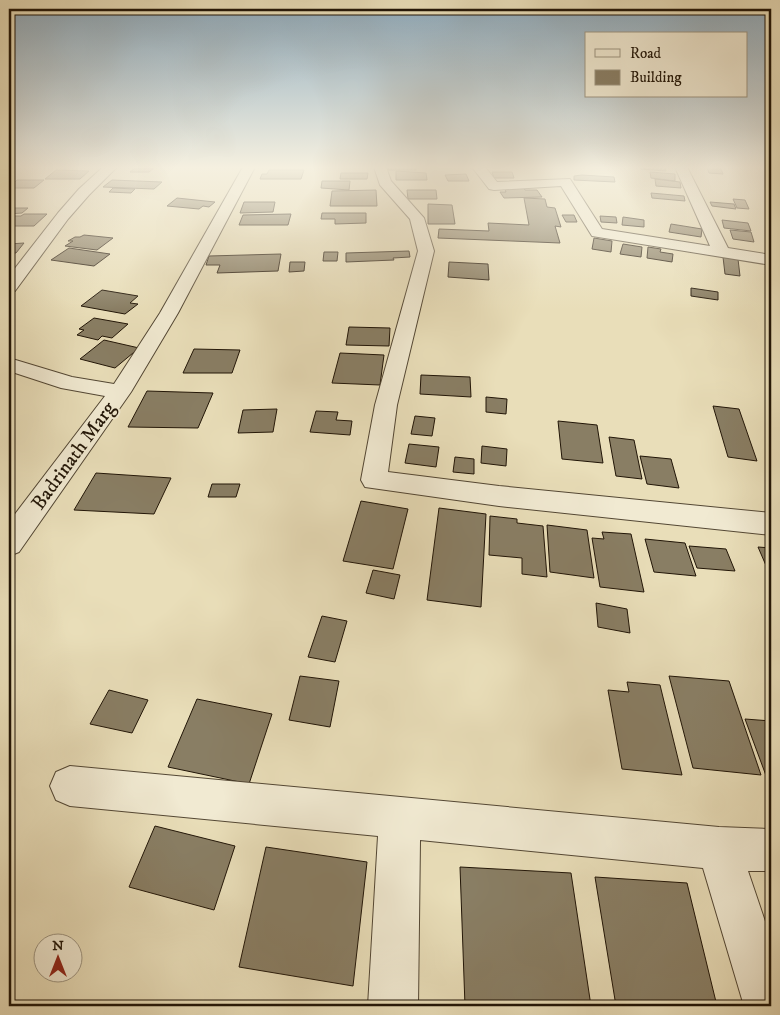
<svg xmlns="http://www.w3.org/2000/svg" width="780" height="1015" font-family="'IM FELL DW Pica',serif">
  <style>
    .building { fill: #897e64; stroke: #211507 }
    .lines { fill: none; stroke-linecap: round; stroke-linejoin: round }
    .minor-casing { stroke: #534734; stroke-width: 2 }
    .minor { fill: #f1ead2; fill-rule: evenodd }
    .labels { text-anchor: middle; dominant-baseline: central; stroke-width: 4; stroke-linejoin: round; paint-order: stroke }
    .street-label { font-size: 20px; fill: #211507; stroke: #f1ead2 }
  </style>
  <rect width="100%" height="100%" fill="#e9deb9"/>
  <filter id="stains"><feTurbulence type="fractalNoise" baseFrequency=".004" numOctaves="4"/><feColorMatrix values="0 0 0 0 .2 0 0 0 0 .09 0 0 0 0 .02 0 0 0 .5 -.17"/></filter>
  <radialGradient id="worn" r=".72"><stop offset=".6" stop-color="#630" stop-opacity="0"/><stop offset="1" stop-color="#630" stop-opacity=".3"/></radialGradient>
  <g class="building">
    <rect x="388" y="167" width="28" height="3"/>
    <path d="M641,167H665L666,171L641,169Z"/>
    <path d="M707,167H720L723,174L709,173Z"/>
    <path d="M135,168H154L149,172H130Z"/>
    <path d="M56,170L89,171L80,179H45Z"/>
    <path d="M269,170H304L301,179H260L262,174H267Z"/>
    <path d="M396,171L426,173L427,180H396Z"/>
    <path d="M492,172H512L514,178H494Z"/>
    <path d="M650,172L675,174V181L651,178Z"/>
    <path d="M341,173H368L367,179H340Z"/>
    <path d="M466,174L469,181H448L445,175Z"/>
    <path d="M582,175L614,177L615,182L574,180V176Z"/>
    <path d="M655,179L680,182L681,188L656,186Z"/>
    <path d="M17,180H44L34,188H9Z"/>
    <path d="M112,180L162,182L154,189L103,187Z"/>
    <path d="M322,181H350L349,190L321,188Z"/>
    <path d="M503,185H522L525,190H537L542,197L504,198L500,192H506Z"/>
    <path d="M113,188L135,189L131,193L109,192Z"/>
    <path d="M376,190L377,206H330L332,191Z"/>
    <path d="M407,190H436L437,199H408Z"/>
    <path d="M651,193L684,196L685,201L652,198Z"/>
    <path d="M177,198L215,202L209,207L203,206L199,209L167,206Z"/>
    <path d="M524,198L545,199L547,207L555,208L561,227L555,226L560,243L438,238L439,229L489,231L488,223L529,225Z"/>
    <path d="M733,199L745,200L749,209L737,208Z"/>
    <path d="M244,202H275L273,212L240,213Z"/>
    <path d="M710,202L734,204L736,209L712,206Z"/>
    <path d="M428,204L452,205L455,224H428Z"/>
    <path d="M9,208H28L22,213L9,214Z"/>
    <path d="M322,213H366V223L335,224V219H321Z"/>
    <path d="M24,214H47L34,226H9L10,216H21Z"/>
    <path d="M291,214L288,225H239L243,215Z"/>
    <path d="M562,215H574L577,222H566Z"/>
    <path d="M600,216L616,217L617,223L601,222Z"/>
    <path d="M623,217L644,220V227L622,225Z"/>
    <path d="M722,220L748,223L751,231L724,228Z"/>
    <path d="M671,224L702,229L701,237L669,232Z"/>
    <path d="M730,230L751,232L754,242L733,239Z"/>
    <path d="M84,235L113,238L97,250L65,246L73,241H68L75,237H80Z"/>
    <path d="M594,238L612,241L611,252L592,249Z"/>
    <path d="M24,243L16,253H9V244Z"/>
    <path d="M623,244L642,247L641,257L620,254Z"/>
    <path d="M648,247L661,249L660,252L673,254L672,262L647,258Z"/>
    <path d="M69,248L110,254L94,266L51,260Z"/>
    <path d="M409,251L410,257L393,258L394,260L346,262V253Z"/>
    <path d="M324,252H338L337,261H323Z"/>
    <path d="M281,254L278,271L217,273L220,265H206L209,256Z"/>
    <path d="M723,257L738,259L740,276L725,274Z"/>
    <path d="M290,262H305L304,271L289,272Z"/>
    <path d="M449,262L488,264L489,280L448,277Z"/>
    <path d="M691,288L718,292V300L691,296Z"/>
    <path d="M102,290L138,296L130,303L138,304L125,314L81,306Z"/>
    <path d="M94,318L128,324L112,338L102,336L98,340L77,335L84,330L79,329Z"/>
    <path d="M349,327L390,328L389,346L346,345Z"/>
    <path d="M104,340L139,348L115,368L80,359Z"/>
    <path d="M194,349L240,350L232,373H183Z"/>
    <path d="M340,353L384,355L380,385L332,383Z"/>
    <path d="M421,375L470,377L471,397L420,394Z"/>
    <path d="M147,391L213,393L198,428L128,427Z"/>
    <path d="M486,397L507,399L506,414L486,412Z"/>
    <path d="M713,406L739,409L757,461L728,457Z"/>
    <path d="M277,409L273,432L238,433L243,410Z"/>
    <path d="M316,411L338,412L336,420L352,421L350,435L310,432Z"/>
    <path d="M415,416L435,418L432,436L411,434Z"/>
    <path d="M558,421L597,425L603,463L562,459Z"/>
    <path d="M609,437L634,440L642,479L616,476Z"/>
    <path d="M409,444L439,447L436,467L405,463Z"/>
    <path d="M482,446L507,449L506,466L481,463Z"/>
    <path d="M640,456L671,459L679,488L647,484Z"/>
    <path d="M455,457L474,459V474L453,472Z"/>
    <path d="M96,473L171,478L154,514L74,510Z"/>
    <path d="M212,484H240L236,497H208Z"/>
    <path d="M361,501L408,509L393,569L343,561Z"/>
    <path d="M439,508L486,514L481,607L427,600Z"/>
    <path d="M490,516L517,519V523L543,526L547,577L522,574V558L489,555Z"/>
    <path d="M547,525L587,530L594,578L550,572Z"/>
    <path d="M602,532L631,534L644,592L600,587L592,538L604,539Z"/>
    <path d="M645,539L685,543L696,576L654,572Z"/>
    <path d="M689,546L726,549L735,571L697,568Z"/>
    <path d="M758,547L771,548V577Z"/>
    <path d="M373,570L400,575L394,599L366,593Z"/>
    <path d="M596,603L627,609L630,633L598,627Z"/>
    <path d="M322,616L347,621L335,662L308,657Z"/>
    <path d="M300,676L339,681L330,727L289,720Z"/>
    <path d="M669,676L729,681L761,775L693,768Z"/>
    <path d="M627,682L660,685L682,775L622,769L608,690L629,692Z"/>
    <path d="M109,690L148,700L132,733L90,724Z"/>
    <path d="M197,699L272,714L249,784L168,767Z"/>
    <path d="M745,719L771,721V789Z"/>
    <path d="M155,826L235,846L214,910L129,887Z"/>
    <path d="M266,847L367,862L353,986L239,967Z"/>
    <path d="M460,867L571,873L591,1006H465Z"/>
    <path d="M595,877L687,883L717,1006H616Z"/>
  </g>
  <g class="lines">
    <defs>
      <g id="minor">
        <path d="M103,167H117L89,195L68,219L15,291L9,292V276L58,213L79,189Z"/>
        <path d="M243,167H255L178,313L131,392L19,552L9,556V522L105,396L61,388L9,371V358L72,377L114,384L160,313Z"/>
        <path d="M374,167H386L391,181L424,218L434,251L397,405L388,472L499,486L771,513V535L499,506L365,487L361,480L375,405L418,251L410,219L380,185Z"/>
        <path d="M472,167H485L497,182L570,179L602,229L710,246L675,167H687L728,248L771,255V265L592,236L561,186L494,190L489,189Z"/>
        <path d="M70,766L719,827L771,829V871H748L771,939V1006H744L703,868L420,840L418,1006H368L378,836L70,806L56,800L50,786L56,772Z"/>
      </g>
    </defs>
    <use href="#minor" class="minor-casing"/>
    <use href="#minor" class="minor"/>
  </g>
  <linearGradient id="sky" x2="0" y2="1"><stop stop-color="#8daabd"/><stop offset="0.54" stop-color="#f5f0e0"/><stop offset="1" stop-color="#f5f0e0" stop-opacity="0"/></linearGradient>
  <rect width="780" height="310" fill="url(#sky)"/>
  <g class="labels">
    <g class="street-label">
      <text transform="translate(74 456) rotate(-54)">Badrinath Marg</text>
    </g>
  </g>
  <rect width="780" height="1015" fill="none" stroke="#e9deb9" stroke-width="30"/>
  <rect x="10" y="10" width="760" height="995" fill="none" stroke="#211507" stroke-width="2.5"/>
  <rect x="15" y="15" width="750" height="985" fill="none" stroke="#211507"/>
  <rect x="585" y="32" width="162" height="65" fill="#f1ead2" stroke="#9e9581"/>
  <rect x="595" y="49" width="25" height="8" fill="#f1ead2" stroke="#9e9581"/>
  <text x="630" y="58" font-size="15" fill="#211507">Road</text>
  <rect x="595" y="70" width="25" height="15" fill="#897e64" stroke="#9e9581"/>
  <text x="630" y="82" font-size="15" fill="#211507">Building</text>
  <g transform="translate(58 958)"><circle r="24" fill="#f1ead2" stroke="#9e9581"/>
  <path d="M0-4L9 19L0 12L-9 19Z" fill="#8f2418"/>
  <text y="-8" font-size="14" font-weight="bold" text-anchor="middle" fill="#211507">N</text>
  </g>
  <rect width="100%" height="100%" filter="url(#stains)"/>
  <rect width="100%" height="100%" fill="url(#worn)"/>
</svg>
